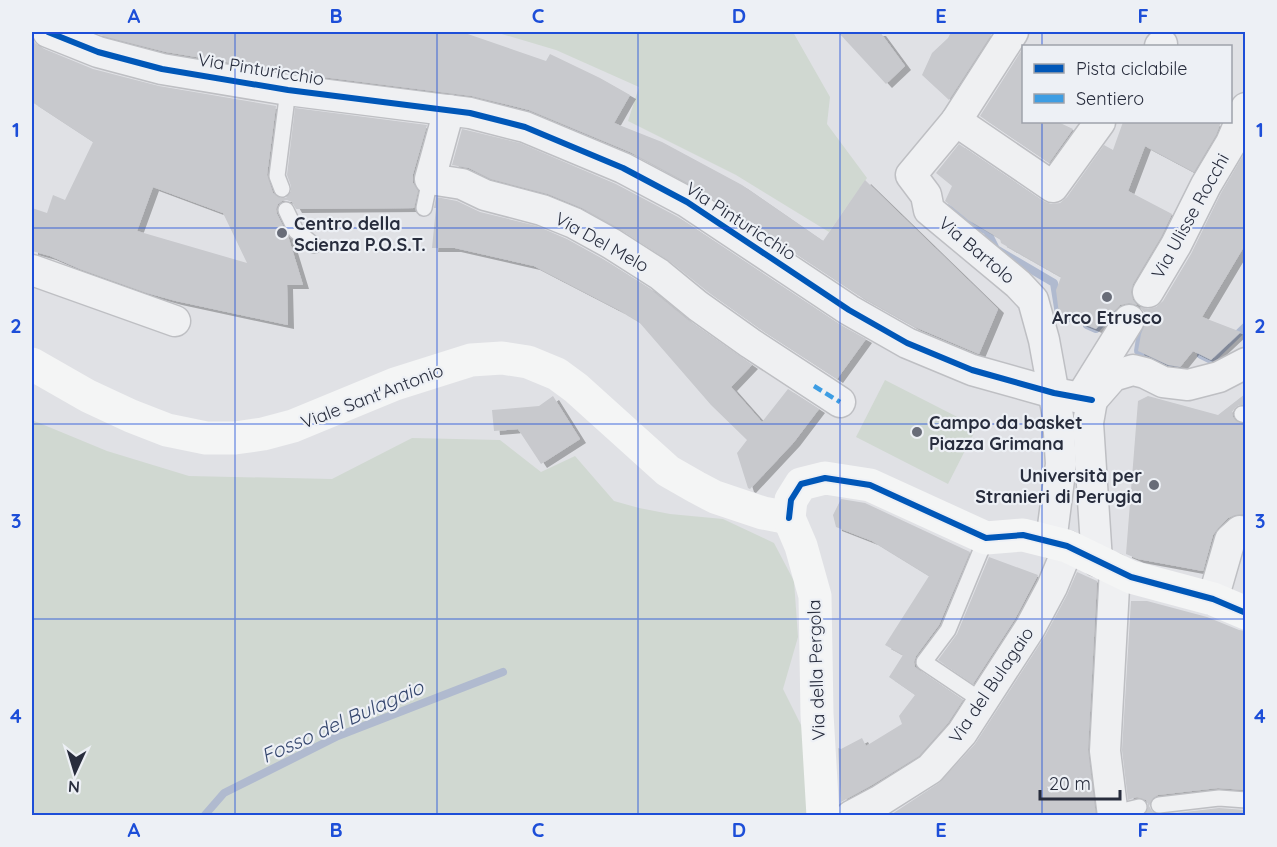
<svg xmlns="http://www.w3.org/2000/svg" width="1277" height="847" font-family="Quicksand,sans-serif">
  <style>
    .green { fill: #d0d8d1 }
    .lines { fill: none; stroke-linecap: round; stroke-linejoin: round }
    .stream { stroke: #b0bacf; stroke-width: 8 }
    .building { fill: #c8c9cd; fill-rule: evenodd; filter: url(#shadow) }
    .lane-casing { stroke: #bebfc3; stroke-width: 18 }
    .street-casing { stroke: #bebfc3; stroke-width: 33 }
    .lane { stroke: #eff0f2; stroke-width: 15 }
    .street { stroke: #eff0f2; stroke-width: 30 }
    .secondary { stroke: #f4f5f5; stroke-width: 33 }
    .quiet { stroke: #3d9de3; stroke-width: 4.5; stroke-dasharray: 9 4.5; stroke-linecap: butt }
    .cycleway-casing { stroke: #edf0f5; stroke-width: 10 }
    .cycleway { stroke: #0057b8; stroke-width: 6 }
    .grid { fill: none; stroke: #1d4ed8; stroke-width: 1.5; stroke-opacity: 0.55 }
    .poi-dot { fill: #686c78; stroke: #edf0f5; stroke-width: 2 }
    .labels { text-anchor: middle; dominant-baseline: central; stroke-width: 4.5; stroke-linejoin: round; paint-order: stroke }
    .street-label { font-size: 18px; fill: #282d3d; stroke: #edf0f5 }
    .poi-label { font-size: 18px; font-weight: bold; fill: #282d3d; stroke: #edf0f5; text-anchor: start }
    .water-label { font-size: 20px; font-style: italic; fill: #35476e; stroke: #edf0f5 }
    .neatline { fill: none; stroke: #1d4ed8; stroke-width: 2 }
    .grid-label { font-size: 20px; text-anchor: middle; font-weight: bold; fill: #1d4ed8 }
  </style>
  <defs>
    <filter id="shadow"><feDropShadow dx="6" dy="4" stdDeviation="0" flood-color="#0004"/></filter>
  </defs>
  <rect width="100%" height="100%" fill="#e0e1e5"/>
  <g class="green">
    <path d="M495,32H793L830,97L827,124L867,178L829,232L736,175L628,121L639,87L556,50Z"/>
    <path d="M885,380L977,427L948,484L856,437Z"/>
    <path d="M32,420L107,451L189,476L332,479L412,438L500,440L541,472L575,456L614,501L639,508L670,514L723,519L774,543L794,581L798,637L783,689L804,731L808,815H32Z"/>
  </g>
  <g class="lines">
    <g class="stream">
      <path d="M947,208L987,231L996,249L1054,283L1059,314L1069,318"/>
      <path d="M1135,323L1142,326L1138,351L1176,371L1177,369"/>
      <path d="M1087,325L1096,329L1111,312L1124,318"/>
      <path d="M1201,355L1211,360L1246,326"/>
      <path d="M204,816L224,793L338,736L503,672"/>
    </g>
  </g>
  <g class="building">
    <path d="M93,32H462L546,61L550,54L600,78L630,95L614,123L662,142L742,185L823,241L865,180L998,309L979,354L915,327L858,295L695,187L630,152L529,110L472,96L291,73L166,52L103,36Z"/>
    <path d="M838,32H880L905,66L886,84Z"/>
    <path d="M951,32H993L949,100L922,75L932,53L948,38Z"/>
    <path d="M32,36L35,43L42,48L93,69L159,86L276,106L267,175L273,193L280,198H286L291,191V186L287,175L295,108L427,125L413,174V183L418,191L414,208L296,209L292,202L287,200L282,201L278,204L276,209L277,214L288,236L303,285H287L288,325L176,301L147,293L80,269L50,256L32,251V208L47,213L53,195L65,200L93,142L32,102ZM153,187L223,213L247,263L137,231Z"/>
    <path d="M1023,48V122H1058L1073,129L1049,163L980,116Z"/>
    <path d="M1123,122H1221L1216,135L1194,172L1145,146L1128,191L1172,214L1161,237L1133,284L1131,292L1133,300L1137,305L1129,303L1120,305L1113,313L1111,312L1096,329L1059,314L1056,290L1061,277L1001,243L1000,239L968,220L945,201L952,186L936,173L959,144L1043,201L1051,204L1060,203L1067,197L1104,145L1113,150Z"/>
    <path d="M462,129L520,143L616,184L678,217L839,324L866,339L837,379L760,329L708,292L668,260L620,229L582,208L548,194L491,179L469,168L452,165Z"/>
    <path d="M1245,152V245L1202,317L1241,332L1211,360L1193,351L1180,367L1168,365L1138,351L1141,334L1146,321L1144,312L1140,307L1148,309L1156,307L1163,301L1191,254L1221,193Z"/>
    <path d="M436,197L457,201L480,212L537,226L567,239L603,259L649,288L688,320L752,365L731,387L762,422L788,389L819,409L794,442L750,489L748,488L737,453L747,440L711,405L639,322L619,310L534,266L455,248H432L436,208H434Z"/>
    <path d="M1245,394V405H1239L1235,408L1232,412L1233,417L1236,421L1245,424V514L1235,515L1228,518L1218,528L1213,535L1203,571L1138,559L1126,554L1138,401L1148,396L1218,415Z"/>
    <path d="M553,396L580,439L541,464L518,429L494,431L492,410L539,406Z"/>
    <path d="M841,499L865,503L970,552L939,625L916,656L914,662L915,667L919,670L963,700L948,723L919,756L872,785L841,802L838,748L841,749L862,738L866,746L902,724L899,716L915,695L889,677L903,655L885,645L929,576L872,541L836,527L833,515Z"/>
    <path d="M989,557L1038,575L1015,619L973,684L938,660L957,634Z"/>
    <path d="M1077,572L1097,581L1088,750L1096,816H889L939,783L975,744L1045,636L1067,595Z"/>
    <path d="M1131,601H1147L1207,617L1239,630L1245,631V790L1218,788L1158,795L1153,798L1149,806L1152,811L1160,815L1219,808L1245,810V816H1143L1148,809V804L1146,800L1137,797L1128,800L1122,750Z"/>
  </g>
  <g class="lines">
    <defs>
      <g id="lane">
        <path d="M282,189L277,176L288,90"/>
        <path d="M424,208L430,179"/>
        <path d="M286,210L296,231L314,245"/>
        <path d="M1242,414L1246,415"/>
        <path d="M982,701L924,662L948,630L986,538"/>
        <path d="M1159,805L1219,798L1246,800"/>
        <path d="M1110,814L1139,807"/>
      </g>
      <g id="street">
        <path d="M48,32L98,52L162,69L288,90L470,113L525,127L623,168L687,202L849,310L907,343L972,370L1054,393L1092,400"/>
        <path d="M1013,32L956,121L911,175L926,195L929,210L1018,284L1033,300L1044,340L1058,417L1061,464L1051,542"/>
        <path d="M1160,46L1162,44"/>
        <path d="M449,110L430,179L462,184L485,195L542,210L574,223L612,244L659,274L698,306L750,343L840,402"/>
        <path d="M956,121L1053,187L1100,122"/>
        <path d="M32,270L175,321"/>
        <path d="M1148,292L1176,245L1206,185L1231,143L1246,108"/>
        <path d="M1086,389L1129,320"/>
        <path d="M1092,400L1113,376L1133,370L1145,373L1163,382L1188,385L1219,377L1246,363"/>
        <path d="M1092,400L1088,423L1097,561"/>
        <path d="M1213,599L1230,540L1240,531L1246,532"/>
        <path d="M851,816L881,800L930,769L962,733L1030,628L1052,587L1064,558L1067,546"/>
        <path d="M1113,816L1105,751L1115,569"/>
      </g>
    </defs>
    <use href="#lane" class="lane-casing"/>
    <use href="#street" class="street-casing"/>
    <use href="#lane" class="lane"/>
    <use href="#street" class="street"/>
    <g class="secondary">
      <path d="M32,364L88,396L131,416L167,430L206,438H235L263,434L293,426L395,384L471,360L502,358L528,362L557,374L576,388L668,471L696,487L715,497L763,513L789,518"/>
      <path d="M823,816L817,714L815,596L801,546L789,518L791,500L801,484L825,478L870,485L986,538L1023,535L1067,546L1131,577L1213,599L1246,613"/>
    </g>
    <path class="quiet" d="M814,386L840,402"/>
    <defs>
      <g id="cycleway">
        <path d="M48,32L98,52L162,69L288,90L470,113L525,127L623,168L687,202L849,310L907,343L972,370L1054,393L1092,400"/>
        <path d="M789,518L791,500L801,484L825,478L870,485L986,538L1023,535L1067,546L1131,577L1213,599L1246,613"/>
      </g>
    </defs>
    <use href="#cycleway" class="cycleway-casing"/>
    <use href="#cycleway" class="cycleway"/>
  </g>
  <path class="grid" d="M235,32V816M437,32V816M638,32V816M840,32V816M1042,32V46M1042,122V816M32,228H1246M32,424H1246M32,619H1246"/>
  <g class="poi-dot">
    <circle cx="282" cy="233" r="6"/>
    <circle cx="1107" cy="297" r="6"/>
    <circle cx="917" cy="432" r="6"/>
    <circle cx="1154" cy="485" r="6"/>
  </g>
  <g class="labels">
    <g class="street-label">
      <text transform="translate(261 69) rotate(9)">Via Pinturicchio</text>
      <text transform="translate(1190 216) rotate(-61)">Via Ulisse Rocchi</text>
      <text transform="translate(741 221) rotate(33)">Via Pinturicchio</text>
      <text transform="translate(602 242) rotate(29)">Via Del Melo</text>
      <text transform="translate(977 250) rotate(40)">Via Bartolo</text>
      <text transform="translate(372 396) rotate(-21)">Viale Sant'Antonio</text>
      <text transform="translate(816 670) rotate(-92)">Via della Pergola</text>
      <text transform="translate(991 685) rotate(-56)">Via del Bulagaio</text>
    </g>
    <g class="poi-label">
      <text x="294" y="223">Centro della<tspan x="294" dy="21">Scienza P.O.S.T.</tspan></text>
      <text x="1107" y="317" text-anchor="middle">Arco Etrusco</text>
      <text x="929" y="422">Campo da basket<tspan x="929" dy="21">Piazza Grimana</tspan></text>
      <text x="1142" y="475" text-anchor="end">Università per<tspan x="1142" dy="21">Stranieri di Perugia</tspan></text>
    </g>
    <g class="water-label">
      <text transform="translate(342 721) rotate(-24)">Fosso del Bulagaio</text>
    </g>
  </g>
  <rect width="1277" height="847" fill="none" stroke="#edf0f5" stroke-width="66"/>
  <rect x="1022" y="45" width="210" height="78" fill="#edf0f5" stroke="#9ea2ab" stroke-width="1.5"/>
  <rect x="1034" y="64" width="30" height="9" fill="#0057b8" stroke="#9ea2ab" stroke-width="1.5"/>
  <text x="1076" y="75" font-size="18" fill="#282d3d">Pista ciclabile</text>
  <rect x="1034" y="94" width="30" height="9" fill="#3d9de3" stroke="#9ea2ab" stroke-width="1.5"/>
  <text x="1076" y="105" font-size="18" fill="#282d3d">Sentiero</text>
  <g transform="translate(75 772) rotate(184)" stroke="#edf0f5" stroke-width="4.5" paint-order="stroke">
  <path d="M0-4.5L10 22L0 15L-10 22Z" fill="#282d3d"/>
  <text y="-9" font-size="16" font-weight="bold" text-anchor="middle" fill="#282d3d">N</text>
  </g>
  <path d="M1040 790v9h80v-9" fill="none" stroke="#282d3d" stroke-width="3"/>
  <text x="1049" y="790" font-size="18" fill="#282d3d" stroke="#edf0f5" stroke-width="4.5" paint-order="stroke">20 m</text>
  <rect x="33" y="33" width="1211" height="781" class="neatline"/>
  <g class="grid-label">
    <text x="134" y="23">A</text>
    <text x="336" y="23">B</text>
    <text x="538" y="23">C</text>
    <text x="739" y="23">D</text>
    <text x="941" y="23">E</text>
    <text x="1143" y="23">F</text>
    <text x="16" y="137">1</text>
    <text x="1260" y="137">1</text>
    <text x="16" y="333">2</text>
    <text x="1260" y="333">2</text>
    <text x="16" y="528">3</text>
    <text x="1260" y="528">3</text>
    <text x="16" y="723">4</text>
    <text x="1260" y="723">4</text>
    <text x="134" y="837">A</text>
    <text x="336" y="837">B</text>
    <text x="538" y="837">C</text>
    <text x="739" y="837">D</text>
    <text x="941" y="837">E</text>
    <text x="1143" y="837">F</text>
  </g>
</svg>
